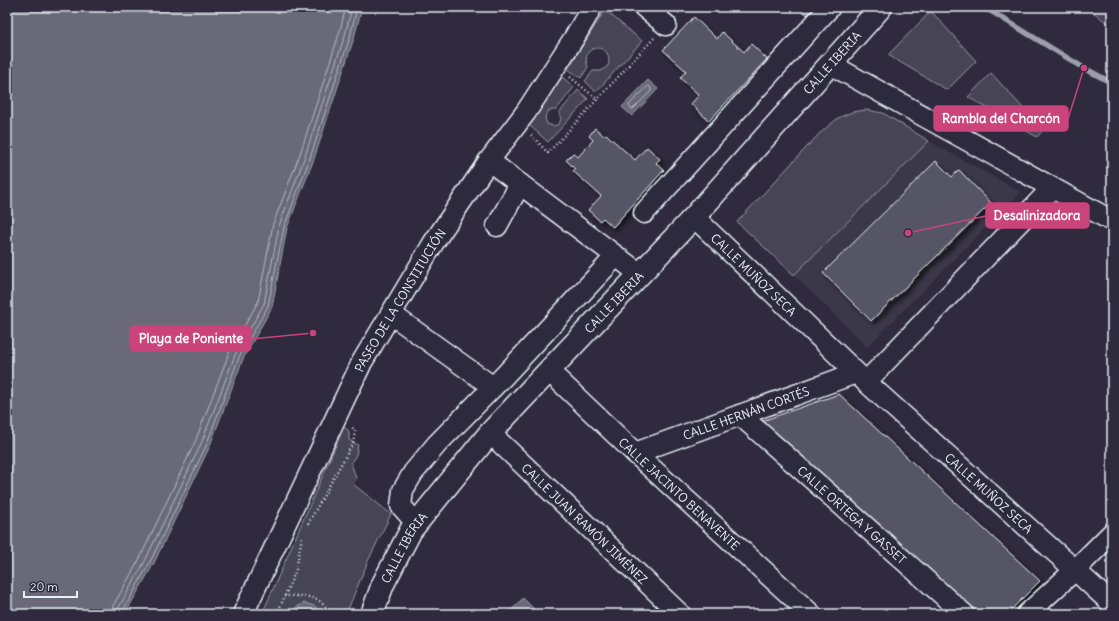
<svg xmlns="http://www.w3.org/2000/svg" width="1119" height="621" font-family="Delius,sans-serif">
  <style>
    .built { fill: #3b3749 }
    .green { fill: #464455; stroke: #979aa6 }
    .water { fill: #696978; stroke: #9c9fab }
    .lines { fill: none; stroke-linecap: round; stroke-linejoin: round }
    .shore { stroke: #b5bbc5; stroke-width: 1 }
    .stream { stroke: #9c9fab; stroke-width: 5.5 }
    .building { fill: #575565; stroke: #e8f1f8; filter: url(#shadow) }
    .minor-casing { stroke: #e8f1f8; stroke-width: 23 }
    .major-casing { stroke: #e8f1f8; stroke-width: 25 }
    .path { stroke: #e8f1f8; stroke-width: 2.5; stroke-dasharray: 1 3; stroke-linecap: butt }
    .minor { stroke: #2f2a3d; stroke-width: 20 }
    .major { stroke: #2f2a3d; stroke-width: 22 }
    .labels { text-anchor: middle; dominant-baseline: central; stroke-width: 3; stroke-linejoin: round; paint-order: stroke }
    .street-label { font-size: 12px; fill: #e8f1f8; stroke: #2f2a3d }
    .leader { fill: none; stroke: #ca437a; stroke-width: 1.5 }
    .callout-dot { fill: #ca437a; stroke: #2f2a3d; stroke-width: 1.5 }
    .callout { fill: #ca437a; stroke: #ca437a; stroke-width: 1.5 }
    .callout-label { font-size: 13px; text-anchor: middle; font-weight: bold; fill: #fff }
  </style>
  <defs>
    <filter id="shadow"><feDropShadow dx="3.5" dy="3.5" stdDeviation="2" flood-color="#0009"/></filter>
  </defs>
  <rect width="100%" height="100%" fill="#2f2a3d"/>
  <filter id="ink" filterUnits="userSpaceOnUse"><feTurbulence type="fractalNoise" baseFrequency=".025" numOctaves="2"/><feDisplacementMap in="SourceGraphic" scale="8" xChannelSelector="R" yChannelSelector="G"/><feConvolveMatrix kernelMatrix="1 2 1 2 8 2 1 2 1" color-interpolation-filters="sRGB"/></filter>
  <g filter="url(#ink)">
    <path class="built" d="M929,141L1021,192L867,347L794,275Z"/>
    <g class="green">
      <path d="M1087,7H1112V27Z"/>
      <path d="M605,10L642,41L596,92L585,81L593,71H601L608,66C615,42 578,42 588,67L581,78L568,69Z"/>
      <path d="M931,11L976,61L947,90L888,55Z"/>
      <path d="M991,73L1043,130L1037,137L968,97Z"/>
      <path d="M562,77L574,87L556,110C546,110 543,115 547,124L554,126L559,124L561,119L559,113L578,90L588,99L548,142L529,125Z"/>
      <path d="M866,110L883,113L929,141L794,275L737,222L819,134L838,118L852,112Z"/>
      <path d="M344,427L349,431V440L358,445L356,455L351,463L356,478L353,484L391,514L368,561L346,614H262Z"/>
    </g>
    <g class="water">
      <path d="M7,7H362L354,38L314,159L287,228L272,307L243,359L209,448L153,565L125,614H7Z"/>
      <path d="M648,80L658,89L632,116L622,107Z"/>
      <path d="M523,598L539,614H508Z"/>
      <path d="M304,603L315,606L321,614H291L295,608Z"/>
    </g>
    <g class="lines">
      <g class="shore">
        <path d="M649,86L651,88V91L633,109H631L629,105L647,87Z"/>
        <path d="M111,614L113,606L140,558L195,442L229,353L258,302L273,224L300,154L339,34L346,7"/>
        <path d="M117,614L118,609L145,561L201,444L235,355L264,304L279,226L305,156L345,35L352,7"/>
        <path d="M122,614L123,611L149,564L206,446L239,357L268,306L284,227L310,158L350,37L357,7"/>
      </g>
      <path class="stream" d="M984,7L1084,68L1112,83"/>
    </g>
    <g class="building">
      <path d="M799,7H815L807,15Z"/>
      <path d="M694,17L717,39L722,32L744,52L751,44L767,59L709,121L691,104L699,95L680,78L686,71L663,50Z"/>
      <path d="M595,128L604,136L606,134L635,160L647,147L660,159L656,163L664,170L613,227L603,218L600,221L588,210L601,196L573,171L575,169L566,160L573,153L578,157L593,140L589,136Z"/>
      <path d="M936,161L952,177L959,170L991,203L871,321L823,273Z"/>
      <path d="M839,394L1040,581L1007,614H971L762,421Z"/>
    </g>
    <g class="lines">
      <defs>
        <g id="minor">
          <path d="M644,7L666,25"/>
          <path d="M830,64L1112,221"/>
          <path d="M488,162L496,166L640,274"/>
          <path d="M644,213L830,7"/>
          <path id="s1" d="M694,217L866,382L1075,570L1112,604"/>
          <path d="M497,226L520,184"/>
          <path d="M391,314L493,387"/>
          <path id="s2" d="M549,371L635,453L811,614"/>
          <path d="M866,382L1052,188"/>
          <path id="s3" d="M740,415L964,614"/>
          <path id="s4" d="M490,433L680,614"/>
          <path id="s5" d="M635,453L856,373"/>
          <path d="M416,523L401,506L403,490L413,473L437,444L504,376L616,256"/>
          <path id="s6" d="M243,614L362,362L434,242L488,162L526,112L574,38L592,7"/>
          <path d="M1027,614L1075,570L1112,533"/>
        </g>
        <g id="major">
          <path id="s7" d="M372,614L383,584L411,530L490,433L694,217L881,7"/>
        </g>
      </defs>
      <use href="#minor" class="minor-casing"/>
      <use href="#major" class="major-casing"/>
      <g class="path">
        <path d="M1110,7L1112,9"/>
        <path d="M678,13L683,7"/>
        <path d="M570,77L598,100"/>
        <path d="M531,135L548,153L654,38"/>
        <path d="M308,524L353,443L355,431L352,427"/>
        <path d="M284,596C296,596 315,594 324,605C326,608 327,611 329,614"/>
        <path d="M266,611L272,614"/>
        <path d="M277,614L296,570L302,537"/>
      </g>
      <use href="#minor" class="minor"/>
      <use href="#major" class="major"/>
    </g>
  </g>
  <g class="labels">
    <g class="street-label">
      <text stroke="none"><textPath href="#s7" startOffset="722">CALLE IBERIA</textPath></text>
      <text stroke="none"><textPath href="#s1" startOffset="83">CALLE MUÑOZ SECA</textPath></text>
      <text stroke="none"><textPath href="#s6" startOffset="351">PASEO DE LA CONSTITUCIÓN</textPath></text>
      <text stroke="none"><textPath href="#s7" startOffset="398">CALLE IBERIA</textPath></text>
      <text stroke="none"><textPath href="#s5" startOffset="118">CALLE HERNÁN CORTÉS</textPath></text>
      <text stroke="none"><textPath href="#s2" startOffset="179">CALLE JACINTO BENAVENTE</textPath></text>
      <text stroke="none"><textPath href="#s1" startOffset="404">CALLE MUÑOZ SECA</textPath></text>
      <text stroke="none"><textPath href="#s3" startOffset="150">CALLE ORTEGA Y GASSET</textPath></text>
      <text stroke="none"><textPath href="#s4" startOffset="131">CALLE JUAN RAMÓN JIMÉNEZ</textPath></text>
      <text stroke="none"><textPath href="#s7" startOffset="74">CALLE IBERIA</textPath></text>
    </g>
  </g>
  <path class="leader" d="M1084 68L1068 119M908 233L986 216M313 333L251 339"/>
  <g class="callout-dot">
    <circle cx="1084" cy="68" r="4"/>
    <circle cx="908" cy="233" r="4"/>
    <circle cx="313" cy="333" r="4"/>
  </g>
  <g class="callout">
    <rect x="934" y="106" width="134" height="25" rx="4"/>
    <rect x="986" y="203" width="103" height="25" rx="4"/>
    <rect x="130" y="326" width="121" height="25" rx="4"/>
  </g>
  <g class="callout-label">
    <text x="1001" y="123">Rambla del Charcón</text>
    <text x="1037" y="220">Desalinizadora</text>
    <text x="191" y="343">Playa de Poniente</text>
  </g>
  <rect width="1119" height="621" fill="none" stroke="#2f2a3d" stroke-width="24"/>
  <rect x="12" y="12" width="1095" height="597" fill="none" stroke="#e8f1f8" stroke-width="1.5" filter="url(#ink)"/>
  <path d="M24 591v6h53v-6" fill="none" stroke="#e8f1f8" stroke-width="2"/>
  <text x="30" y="591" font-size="12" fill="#e8f1f8" stroke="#2f2a3d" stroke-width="3" paint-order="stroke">20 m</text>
</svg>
